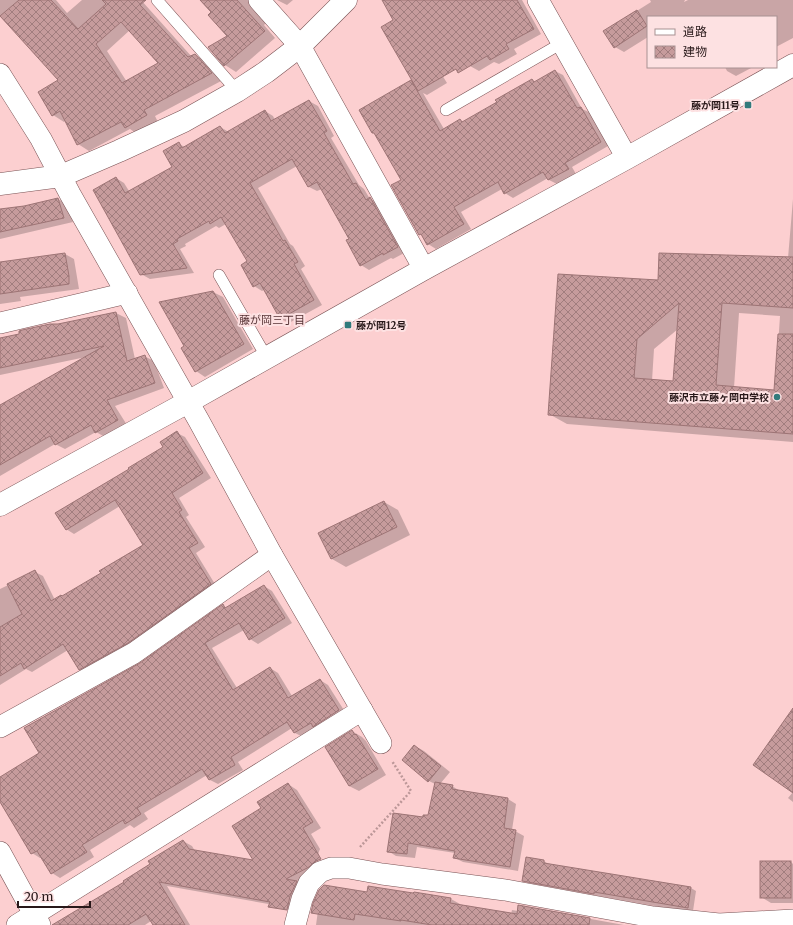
<svg xmlns="http://www.w3.org/2000/svg" width="793" height="925" font-family="Merriweather,'Noto Sans JP',serif">
  <style>
    .shadow { fill: #0003; fill-rule: evenodd }
    .building { fill: url(#building-cross-hatch); stroke: #9d7475; fill-rule: evenodd }
    .lines { fill: none; stroke-linecap: round; stroke-linejoin: round }
    .service-casing { stroke: #795254; stroke-width: 12 }
    .minor-casing { stroke: #795254; stroke-width: 22 }
    .tertiary-casing { stroke: #795254; stroke-width: 23 }
    .path { stroke: #bc9798; stroke-width: 2.5; stroke-dasharray: 2 2; stroke-linecap: butt }
    .service { stroke: #fff; stroke-width: 11 }
    .minor { stroke: #fff; stroke-width: 21 }
    .tertiary { stroke: #fff; stroke-width: 22 }
    .poi-dot { fill: #327b7c; stroke: #fde1e2; stroke-width: 1.5 }
    .labels { text-anchor: middle; dominant-baseline: central; stroke-width: 4; stroke-linejoin: round; paint-order: stroke }
    .poi-label { font-size: 10px; font-weight: bold; fill: #281819; stroke: #fde1e2; text-anchor: end }
    .neighbourhood-label { font-size: 11px; fill: #553234; stroke: #fde1e2 }
  </style>
  <defs>
    <pattern id="building-cross-hatch" width="8" height="8" patternUnits="userSpaceOnUse"><rect width="8" height="8" fill="#c69b9c"/><path d="M0 0l8 8M0 8l8-8" fill="none" stroke="#a17d7e"/></pattern>
  </defs>
  <rect width="100%" height="100%" fill="#fccfd0"/>
  <g class="shadow">
    <path d="M0,0H56L67,13L82,0H141L192,57L195,55L206,61L223,80L155,116L158,122L137,134L130,129L89,151L78,144L66,120L64,122L53,115L59,80L0,15ZM130,30L159,63L127,82L107,51Z"/>
    <path d="M201,0H261L267,22L264,25L275,38L236,72L225,65L209,47L228,37L212,12Z"/>
    <path d="M277,0H293L287,5Z"/>
    <path d="M433,0H522L541,34L514,49L517,54L499,64L494,62L479,71L470,66Z"/>
    <path d="M650,0H685L684,2L688,0H793V38L776,47V17H648V37L624,52L615,47L605,31L651,2Z"/>
    <path d="M409,22L447,83L427,95L423,93L444,129L460,120L464,122L498,103L532,80L536,82L555,71L563,75L582,109L589,112L608,146L572,167L576,174L557,184L549,180L548,178L513,198L505,193L502,189L461,212L471,229L436,249L428,244L423,236L419,234L402,180L376,134L373,133L411,82L414,84Z"/>
    <path d="M725,67H753L736,76L727,71Z"/>
    <path d="M309,101L318,106L334,136L331,138L359,185L364,189L370,199L379,203L406,252L393,259L391,258L369,270L361,265L351,239L322,189L317,191L309,187L297,166L258,188L290,244L293,246L305,266L301,269L322,305L289,323L281,319L264,290L262,291L254,286L248,262L226,224L219,228L216,226L185,244L186,246L180,249L194,273L150,279L141,274L116,178L124,183L129,191L173,167L179,144L185,147L220,127L229,132L265,111L273,116L275,120Z"/>
    <path d="M58,199L67,204L73,222L0,239V210L24,207Z"/>
    <path d="M793,199V442L567,424L549,414L659,281L788,258ZM739,313L780,316L775,391L734,388ZM678,329L674,382L652,381L654,349Z"/>
    <path d="M65,254L74,259L79,289L20,297L21,301L0,304V263Z"/>
    <path d="M213,292L223,297L253,349L205,377L196,371L185,347Z"/>
    <path d="M116,313L126,318L135,359L144,356L154,361L164,388L115,406L127,425L105,437L96,432L65,449L55,444L0,476V407L86,357L0,375V339L21,335L20,332L58,324L60,325Z"/>
    <path d="M177,433L185,437L211,478L179,498L189,515L186,517L205,547L196,553L218,589L87,674L80,669L68,650L32,672L26,669L0,685V589L35,572L43,576L55,600L62,597L102,573L144,545L120,506L74,534L66,529L130,469L164,447Z"/>
    <path d="M384,502L398,510L410,535L346,567L332,559L320,534Z"/>
    <path d="M264,586L272,591L292,623L258,644L250,639L244,630L212,648L237,688L270,668L278,673L292,696L320,680L328,685L347,715L303,737L295,733L292,728L238,762L243,770L218,784L210,780L207,775L144,813L148,819L134,828L130,825L90,850L94,857L60,878L52,873L42,857L40,858L32,853L0,801V778L41,753L140,664L223,606L227,608Z"/>
    <path d="M793,710V802L788,798L793,792Z"/>
    <path d="M352,731L362,737L366,741L386,775L359,791L349,786Z"/>
    <path d="M415,746L424,751L450,772L440,784L452,786L460,791L508,799L516,804L512,830L515,831L524,836L518,871L463,862L455,858V853L417,847L415,858L396,856L388,851L424,819L429,817L435,784L429,781Z"/>
    <path d="M288,784L297,790L321,828L311,834L320,849L310,876L297,882L305,887L297,909L167,886L190,925H154L151,921L145,925H54L125,882L183,841L192,846L195,851L255,861L262,809Z"/>
    <path d="M544,861L548,864V865L691,888L696,891L693,911L660,907L528,883L523,880Z"/>
    <path d="M761,862H791L793,864V903H771L761,897Z"/>
    <path d="M321,889L368,893L414,894V893L451,899L460,904V906L511,914L512,910L518,911L519,906L624,925H316Z"/>
  </g>
  <g class="building">
    <path d="M19,0H51L78,29L106,4L102,0H146L140,5L154,20L188,57L195,54L212,73L144,110L147,115L125,128L121,122L77,145L60,111L52,116L38,92L58,80L0,16ZM121,22L158,63L122,83L96,44Z"/>
    <path d="M200,0H237L265,31L224,66L208,47L227,36L208,15L211,12Z"/>
    <path d="M382,0H517L534,29L506,44L509,49L490,60L487,56L458,73L456,69L418,91L381,27L393,20Z"/>
    <path d="M637,10L647,26L614,48L603,31Z"/>
    <path d="M555,70L577,108L581,107L601,142L565,163L569,169L548,180L543,172L504,194L498,182L454,207L464,224L427,245L421,234L419,235L391,185L401,180L374,133H372L359,110L411,80L440,131L460,119L462,122L497,102L495,100L532,79L534,82Z"/>
    <path d="M309,100L327,131L324,133L353,184L356,183L366,200L370,197L398,247L383,255V253L360,266L346,240L349,239L317,182L308,187L292,159L250,183L283,241L285,240L298,262L294,264L314,300L280,319L260,283L253,287L241,265L247,261L221,217L210,224L209,221L177,239L178,241L173,244L187,268L140,275L93,190L116,177L125,193L172,167L163,151L179,142L182,148L220,126L225,133L265,110L271,121Z"/>
    <path d="M58,198L64,218L0,232V209L24,206Z"/>
    <path d="M65,253L69,276V284L0,294V262Z"/>
    <path d="M659,253L793,257V308L722,303L716,385L774,390L778,334H793V434L548,415L558,274L658,280ZM679,303L673,381L634,378L637,339Z"/>
    <path d="M213,291L244,344L195,372L181,348L184,346L159,302Z"/>
    <path d="M116,312L127,361L145,355L155,383L107,400L118,420L95,433L91,425L55,445L50,436L0,465V405L104,346L0,368V338L19,334V331L22,330L50,324H58Z"/>
    <path d="M177,431L203,473L172,493L182,510L179,512L198,543L189,548L211,584L128,643L79,670L63,644L24,669L21,663L0,676V627L22,614L7,584L35,570L51,601L61,595L62,596L101,573L99,571L143,545L115,500L66,530L55,513L129,469L128,468L163,447L160,442Z"/>
    <path d="M384,501L397,527L331,559L318,533Z"/>
    <path d="M264,585L285,618L249,640L239,623L205,643L233,690L270,667L288,698L320,679L339,710L313,727L311,723L294,733L287,722L231,757L235,765L209,780L202,769L137,808L141,814L125,824L123,820L82,845L87,852L51,874L37,851L31,854L0,802V777L39,753L24,728L140,663L223,604L225,608Z"/>
    <path d="M793,708V793L753,765Z"/>
    <path d="M352,730L355,735L356,734L378,769L349,786L325,747Z"/>
    <path d="M414,745L441,766L428,782L402,760Z"/>
    <path d="M435,782L453,785L452,789L508,798L504,828L516,830L510,867L453,858L455,851L408,843L407,854L387,852L393,813L423,817V815H428Z"/>
    <path d="M288,783L313,822L303,828L321,859L316,861L309,867L286,879L297,881L290,896L287,910L268,907L270,902L159,882L185,925H153L146,914L128,925H52L124,882L123,881L150,864L148,861L183,840L189,849L253,860L232,826L261,808L257,802Z"/>
    <path d="M526,857L544,860V863L691,887L688,908L594,892V894L522,881Z"/>
    <rect x="760" y="861" width="31" height="37"/>
    <path d="M324,885L367,892L368,886L413,893L414,892L451,898L450,903L517,914L518,905L590,918L589,925H432L401,920V921L355,914L354,920L311,913L313,903L319,890Z"/>
  </g>
  <g class="lines">
    <defs>
      <g id="service">
        <path d="M157,0L237,91"/>
        <path d="M446,110L562,43"/>
        <path d="M219,275L267,358"/>
      </g>
      <g id="minor">
        <path d="M259,0L300,46L424,269"/>
        <path d="M538,0L627,158"/>
        <path d="M0,74L41,139L70,194L199,421L272,555L381,743"/>
        <path d="M0,323L127,293"/>
        <path d="M0,727L134,653L272,555"/>
        <path d="M0,852L40,925"/>
        <path d="M17,925L362,710"/>
        <path d="M295,925L302,899L309,883L320,872L331,868H349L382,874L505,890L653,917L719,924L793,920"/>
      </g>
      <g id="tertiary">
        <path d="M0,184L61,176L119,151L184,121L237,91L266,72L300,46L346,0"/>
        <path d="M0,505L188,402L424,269L627,158L793,65"/>
      </g>
    </defs>
    <use href="#service" class="service-casing"/>
    <use href="#minor" class="minor-casing"/>
    <use href="#tertiary" class="tertiary-casing"/>
    <path class="path" d="M360,847L411,791L392,761"/>
    <use href="#service" class="service"/>
    <use href="#minor" class="minor"/>
    <use href="#tertiary" class="tertiary"/>
  </g>
  <g class="poi-dot">
    <rect x="744" y="101" width="8" height="8" rx="2"/>
    <rect x="344" y="321" width="8" height="8" rx="2"/>
    <circle cx="777" cy="397" r="4"/>
  </g>
  <g class="labels">
    <g class="poi-label">
      <text x="740" y="105">藤が岡11号</text>
      <text x="356" y="325" text-anchor="start">藤が岡12号</text>
      <text x="769" y="397">藤沢市立藤ヶ岡中学校</text>
    </g>
    <g class="neighbourhood-label">
      <text x="272" y="320">藤が岡三丁目</text>
    </g>
  </g>
  <rect x="647" y="16" width="130" height="52" fill="#fde1e2" stroke="#a89192"/>
  <rect x="655" y="29" width="20" height="6" fill="#ffffff" stroke="#a89192"/>
  <text x="683" y="36" font-size="12" fill="#281819">道路</text>
  <rect x="655" y="46" width="20" height="12" fill="url(#building-cross-hatch)" stroke="#a89192"/>
  <text x="683" y="56" font-size="12" fill="#281819">建物</text>
  <path d="M18 901v6h72v-6" fill="none" stroke="#281819" stroke-width="2"/>
  <text x="24" y="901" font-size="12" fill="#281819" stroke="#fde1e2" stroke-width="3" paint-order="stroke">20 m</text>
</svg>
